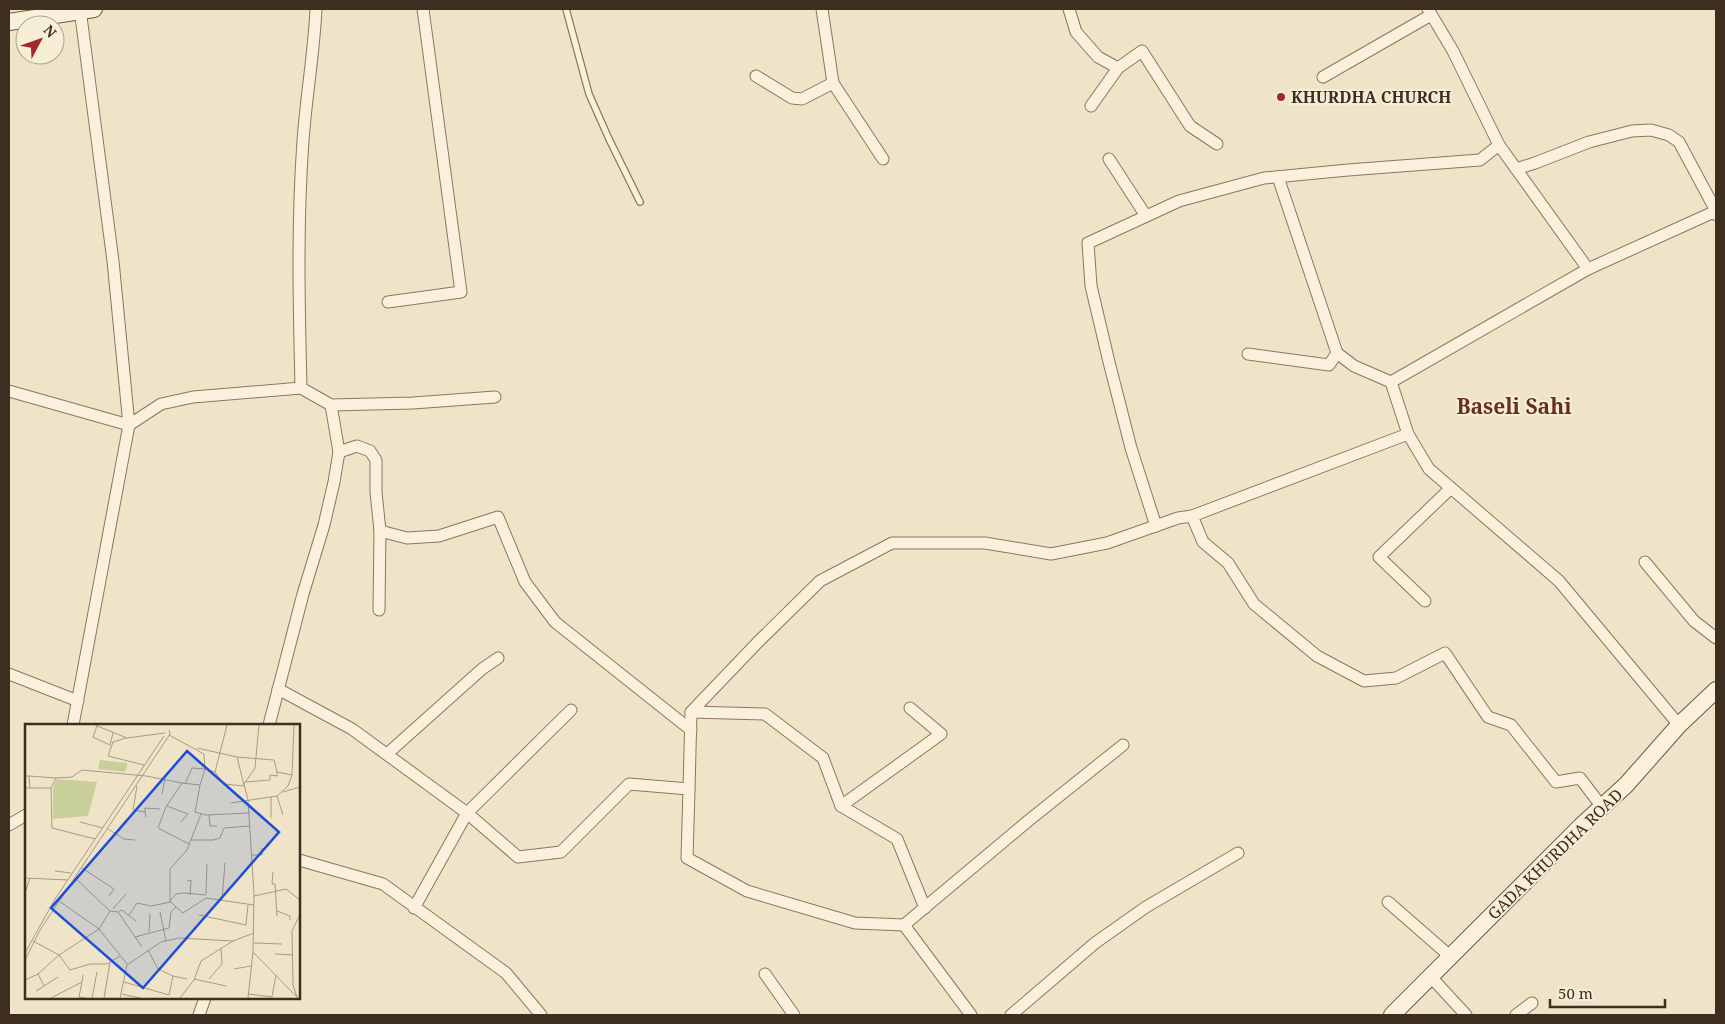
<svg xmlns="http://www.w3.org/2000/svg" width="1725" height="1024" font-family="'Noto Serif',serif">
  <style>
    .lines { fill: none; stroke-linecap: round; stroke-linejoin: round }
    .service-casing { stroke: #8d765c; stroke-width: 8 }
    .minor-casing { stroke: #8d765c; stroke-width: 13 }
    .secondary-casing { stroke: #6f573f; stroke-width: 18 }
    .service { stroke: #faf1dc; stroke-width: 5.5 }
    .minor { stroke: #faf1dc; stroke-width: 11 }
    .secondary { stroke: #faf1dc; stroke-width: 16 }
    .poi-dot { fill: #9e2a2b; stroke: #f7eed8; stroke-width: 2 }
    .labels { text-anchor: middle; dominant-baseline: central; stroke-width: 4; stroke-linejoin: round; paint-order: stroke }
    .poi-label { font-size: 16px; font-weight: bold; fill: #3d2e20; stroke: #f7eed8; text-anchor: start }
    .street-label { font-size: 16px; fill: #3d2e20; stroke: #f7eed8 }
    .district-label { font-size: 21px; font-weight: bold; fill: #6b2e1e; stroke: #f7eed8 }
    .inset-road { fill: none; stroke: #a89b85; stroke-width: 1 }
    .view { fill: #1d4ed8; fill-opacity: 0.15; stroke: #1d4ed8; stroke-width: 2.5 }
    .inset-edge { fill: none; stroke: #3d2e20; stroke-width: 2.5 }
  </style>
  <rect width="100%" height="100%" fill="#f0e4c8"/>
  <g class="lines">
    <defs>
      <path id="service" d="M566,9L589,94L609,139L640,202"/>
      <g id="minor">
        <path d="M822,9L833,83L883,159"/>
        <path d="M1069,9L1076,32L1098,57L1118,68L1091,106"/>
        <path d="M1118,68L1142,51L1190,126L1217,144"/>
        <path d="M756,76L792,98L802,99L833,83"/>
        <path d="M1323,77L1431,15"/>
        <path d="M1499,145L1588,269L1716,211L1679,142L1669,135L1651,130L1632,131L1589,142L1535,163L1516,169"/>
        <path d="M1109,159L1146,216"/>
        <path d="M1588,269L1391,382L1408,434L1429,469L1559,581L1679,725"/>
        <path d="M388,302L461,292L423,9"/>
        <path d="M1337,353L1354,366L1391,382"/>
        <path d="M1248,354L1329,365L1337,353L1278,177"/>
        <path d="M9,391L129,425L113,261L80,9"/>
        <path d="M331,405L413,403L495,397"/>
        <path d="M339,452L357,446L370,451L376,460V492L380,531L379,610"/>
        <path d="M1192,516L1203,542L1228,563L1254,604L1317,656L1364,681L1396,678L1445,653L1488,717L1511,725L1556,782L1580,778L1602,807"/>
        <path d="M1156,526L1131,448L1109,362L1091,286L1088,243L1179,201L1264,178L1348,170L1480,160L1499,145L1453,51L1428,9"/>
        <path d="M380,531L407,538L439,536L498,517L525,582L555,622L691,730"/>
        <path d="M1645,562L1694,621L1716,638"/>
        <path d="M1425,601L1379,557L1451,488"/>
        <path d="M9,674L78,701"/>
        <path d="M278,689L352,729L467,813L518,857L561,852L629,784L689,789L687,858L747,891L855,923L904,925L971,1015"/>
        <path d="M691,712L765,714L823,758L841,806L897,839L925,908"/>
        <path d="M73,725L129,425L161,404L193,397L301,388"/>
        <path d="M269,725L303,594L324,525L334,482L339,452L331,405L301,388C299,306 297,223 303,141C306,97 314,53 316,9"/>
        <path d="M387,754L482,669L498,658"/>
        <path d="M689,789L691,712L758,642L820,581L892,543H985L1051,554L1107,543L1178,518L1192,516L1408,434"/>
        <path d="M841,806L941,734L910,708"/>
        <path d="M9,825L26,815"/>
        <path d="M299,860L383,884L506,973L541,1015"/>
        <path d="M1388,902L1451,957"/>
        <path d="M414,908L467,813L571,710"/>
        <path d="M904,925L1028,821L1123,745"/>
        <path d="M765,974L794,1015"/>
        <path d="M1431,977L1466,1015"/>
        <path d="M199,1015L205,998"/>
        <path d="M1011,1015L1095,943L1146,907L1238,853"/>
        <path d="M1516,1015L1532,1003"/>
      </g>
      <g id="secondary">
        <path d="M9,22L94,9"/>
        <path d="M1716,211V212"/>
        <path d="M1392,1015L1581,826L1626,785L1679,725L1716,690"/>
      </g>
    </defs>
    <use href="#service" class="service-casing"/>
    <use href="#minor" class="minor-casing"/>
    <use href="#secondary" class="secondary-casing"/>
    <use href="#service" class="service"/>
    <use href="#minor" class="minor"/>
    <use href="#secondary" class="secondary"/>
  </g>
  <circle class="poi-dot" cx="1281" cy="97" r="5"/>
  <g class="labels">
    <g class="poi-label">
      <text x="1291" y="97">KHURDHA CHURCH</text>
    </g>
    <g class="street-label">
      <text transform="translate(1555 854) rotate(-44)">GADA KHURDHA ROAD</text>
    </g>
    <g class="district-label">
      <text x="1514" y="406">Baseli Sahi</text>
    </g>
  </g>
  <g transform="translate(25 724)">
    <rect width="275" height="275" fill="#f0e4c8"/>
    <path d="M75,36L102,39V43L100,48L73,45ZM32,55L72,58L63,92L28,95V63Z" fill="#c9cf9b"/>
    <path class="inset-road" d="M70,1L102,14L140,9M72,2L68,13L85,21L88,9M144,11L179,30L180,45L190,48L199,60L219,62M101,14L88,18L83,32L119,41M172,24L212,33L249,36L252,48L267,51L269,1M212,33L219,61M190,48L202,1M0,52H4L5,64M4,52L31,54M221,58L245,56V51L252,52V48M157,59L175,61L180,45L167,44L160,60M175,61L170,88L181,91L224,89M112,62L108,86L120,88L121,93M0,64H26L31,54L47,53L57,46L121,52L157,59L141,83L133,104L164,120M26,64L27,104L70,115M258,68L275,63M137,70L140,55M252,72L258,91M206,79L252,72L263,62L267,51M142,82L163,90L156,98M120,88V84L135,85M184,91L185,102H192M246,94V73M55,98L78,104M83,105L99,115L110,116M166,116H189L195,114L199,104L225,102M227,131H237V124M57,144L89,165L84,172M30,147L46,149M248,148L247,160H250L252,192M49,153L85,187L93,188L117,223M0,154L43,156M162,157L166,156L165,171M0,169L5,154M181,170L182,140M229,172L261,165L275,176M197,176L200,139M145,177L151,170L159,169L181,171M151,183L145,177V145L162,126L176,90M88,185L101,170M85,187L74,205L102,240M252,187L265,192V196M93,188L97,186L111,197M135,188L141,217M104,191L112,179L126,182L146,178M174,191L221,201L223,181M124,208L125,190M110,213L144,204L146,188L151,183L158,189L181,174L229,181M8,217L34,231L74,205L34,177M229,219L257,220M123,226L133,245L148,252M228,228L273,274M0,229L30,175L139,12M250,230L268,231M0,236L15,206L145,10L144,6M209,245L226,242M13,250L34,231L45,246L65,240H82L95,232M169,255L201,262M184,255L197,240L196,225M0,256L13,250L19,262L11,267M57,258L54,273L61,274M99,258L144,271L148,252L162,255M19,262L33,253M97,270L115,274M224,270L247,273L251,251M272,273L268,261L267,207L275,190M26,274L57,258L58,251M67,274L72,248M79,274L85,238M95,274L102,241L136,218L154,214L208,217M155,274L169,256L176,237L208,217L229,209M223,274L228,228L229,170L223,76L219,60L230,44L234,1"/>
    <path class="view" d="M162,27L254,108L118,264L26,184Z"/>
    <rect width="275" height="275" class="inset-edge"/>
  </g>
  <rect width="1725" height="1024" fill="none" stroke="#3d2e20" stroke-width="20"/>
  <g transform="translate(40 40) rotate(49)"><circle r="24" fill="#f7eed8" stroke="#ada18e"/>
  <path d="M0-4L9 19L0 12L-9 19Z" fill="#9e2a2b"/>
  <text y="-8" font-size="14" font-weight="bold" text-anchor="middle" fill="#3d2e20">N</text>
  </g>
  <path d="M1550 999v8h115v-8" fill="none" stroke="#3d2e20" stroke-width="2.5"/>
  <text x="1558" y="999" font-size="15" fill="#3d2e20" stroke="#f7eed8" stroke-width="4" paint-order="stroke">50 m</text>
</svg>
